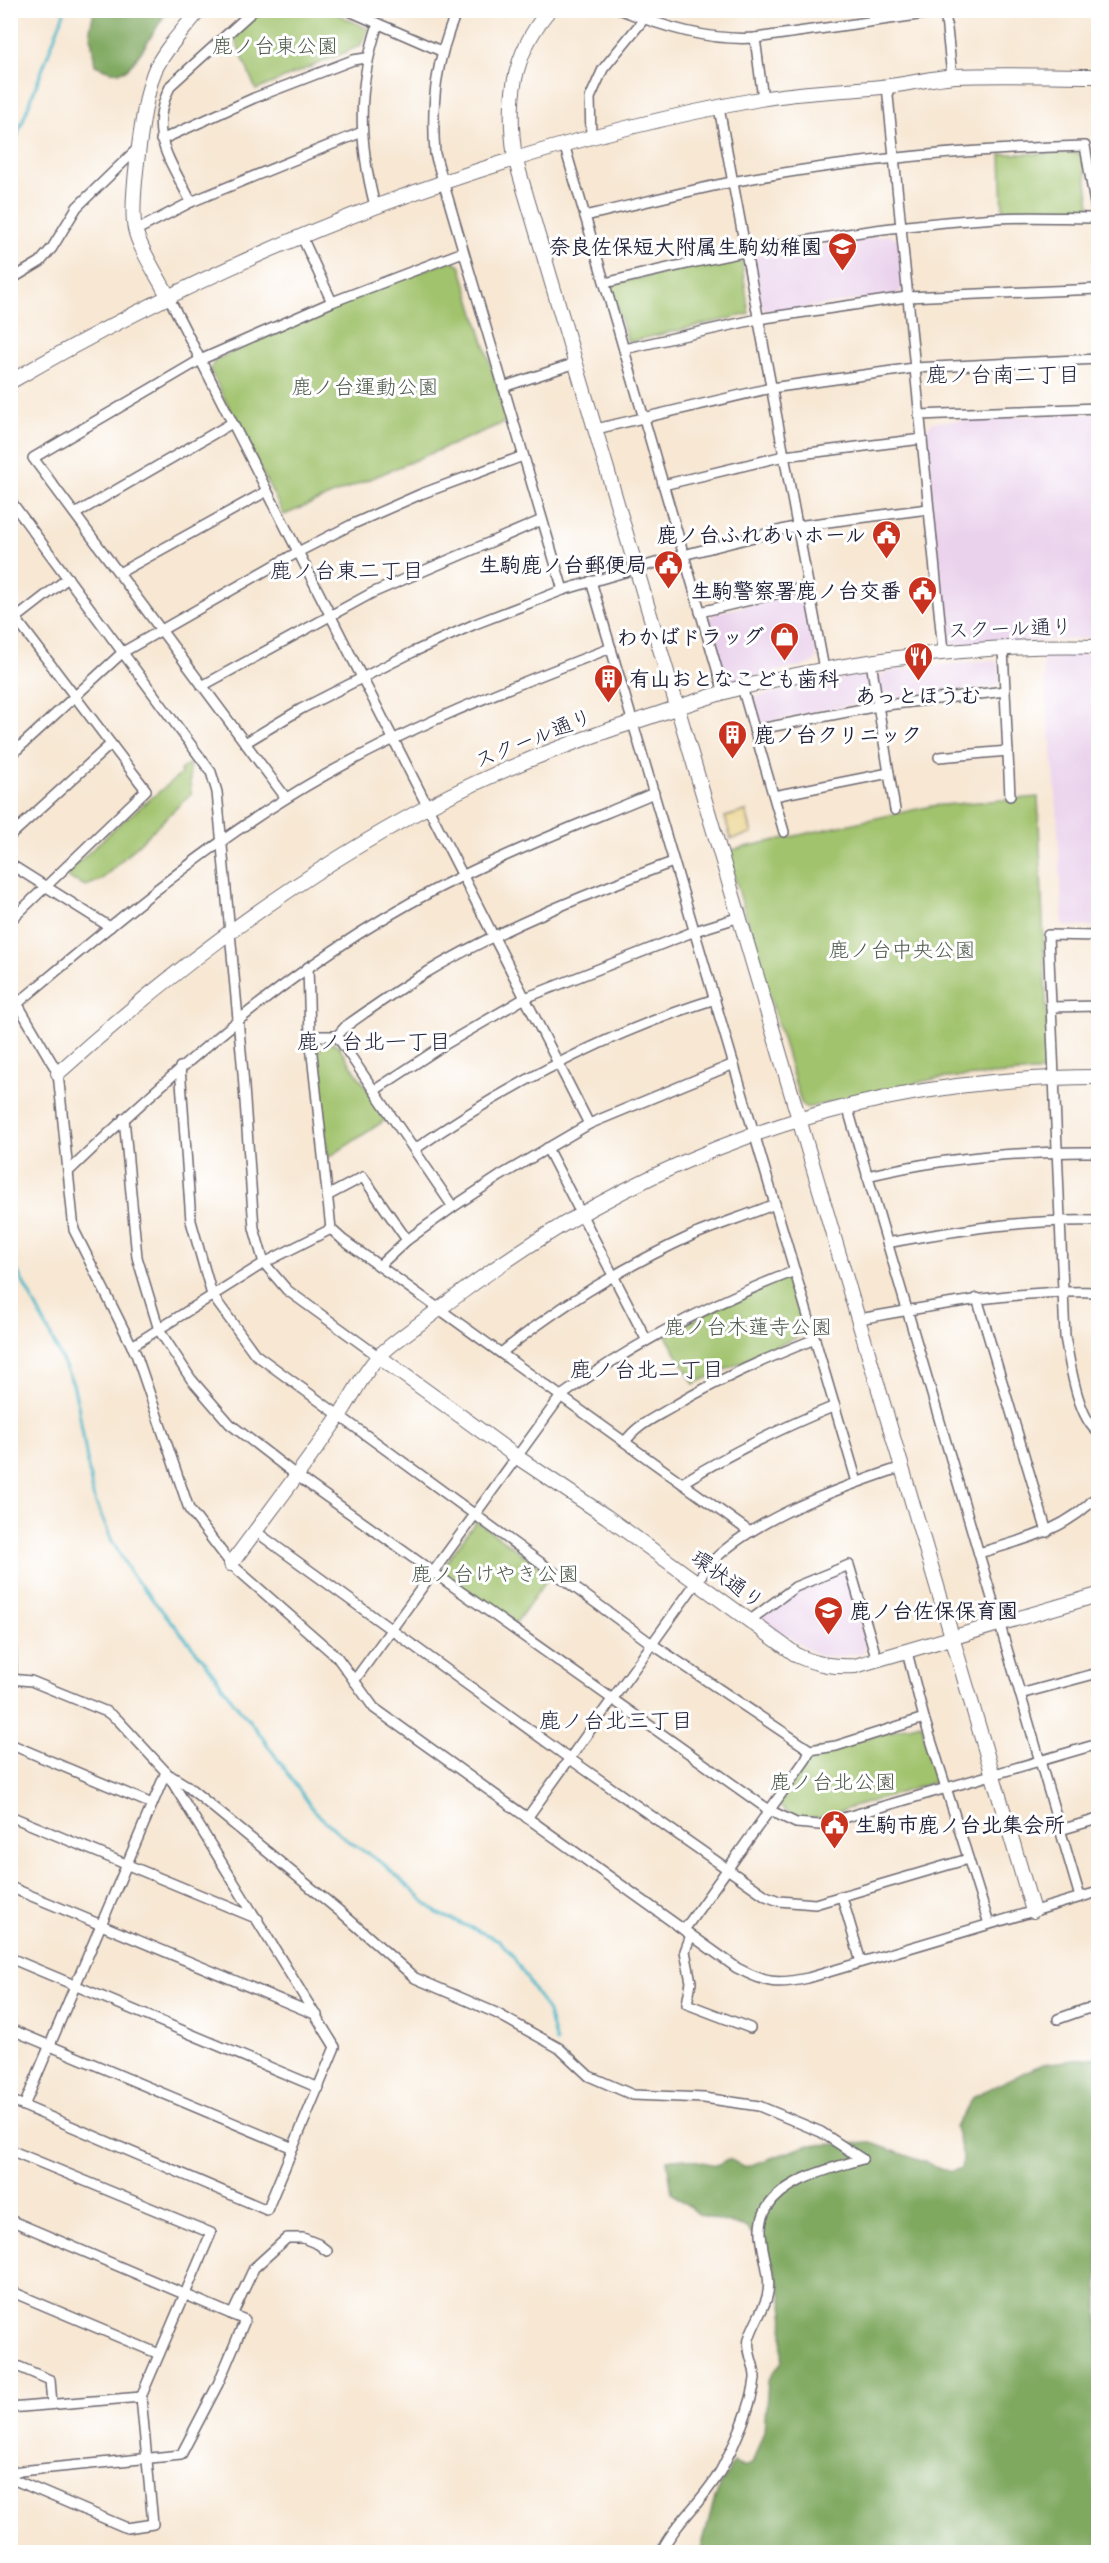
<svg xmlns="http://www.w3.org/2000/svg" width="1109" height="2563" font-family="Itim,'Klee One',sans-serif">
  <style>
    .built { fill: #ead1ec }
    .green { fill: #a1c36d; stroke: #627254; stroke-width: 1.5 }
    .forest { fill: #80a960; stroke: #51664e; stroke-width: 1.5 }
    .sand { fill: #eeda9e; stroke: #887e6c; stroke-width: 1.5 }
    .lines { fill: none; stroke-linecap: round; stroke-linejoin: round }
    .stream { stroke: #4bb6c8; stroke-width: 3 }
    .street-casing { stroke: #6d6770; stroke-width: 12 }
    .secondary-casing { stroke: #6d6770; stroke-width: 16 }
    .street { stroke: #fff; stroke-width: 9 }
    .secondary { stroke: #fff; stroke-width: 14 }
    .labels { text-anchor: middle; dominant-baseline: central; stroke-width: 6; stroke-linejoin: round; paint-order: stroke }
    .park-label { font-size: 21px; fill: #4e5a4c; stroke: #fff }
    .poi-label { font-size: 21px; font-weight: bold; fill: #22223b; stroke: #fff; text-anchor: end }
    .street-label { font-size: 21px; fill: #22223b; stroke: #fff }
    .neighbourhood-label { font-size: 22px; fill: #22223b; stroke: #fff }
  </style>
  <rect width="100%" height="100%" fill="#fff"/>
  <filter id="ink" filterUnits="userSpaceOnUse"><feTurbulence type="fractalNoise" baseFrequency=".0167" numOctaves="2"/><feDisplacementMap in="SourceGraphic" scale="12" xChannelSelector="R" yChannelSelector="G"/><feConvolveMatrix kernelMatrix="1 2 1 2 8 2 1 2 1" color-interpolation-filters="sRGB"/></filter>
  <filter id="wash" filterUnits="userSpaceOnUse"><feTurbulence type="fractalNoise" baseFrequency=".008" numOctaves="4" result="noise"/><feDisplacementMap in="SourceGraphic" scale="24" xChannelSelector="R" yChannelSelector="G"/><feGaussianBlur stdDeviation="1.35" result="paint"/><feColorMatrix in="noise" values="0 0 0 0 0 0 0 0 0 0 0 0 0 0 0 0 0 1.4 0 .05"/><feComposite in="paint" operator="in"/></filter>
  <g filter="url(#wash)">
    <rect width="100%" height="100%" fill="#f7e7d3"/>
    <g class="built">
      <path d="M891,235L898,240L902,289L898,294L770,313L762,308L752,261L758,254Z"/>
      <path d="M1071,413L1098,414V638L951,645L945,638L925,431L933,422Z"/>
      <path d="M804,593L817,658L811,664L734,681L726,678L709,621L714,613Z"/>
      <path d="M1042,653H1098V927L1063,926L1056,793Z"/>
      <path d="M993,660L999,665V682L995,687L889,699L882,694L879,677L887,671Z"/>
      <path d="M860,675L869,678L872,696L867,703L820,710L763,723L756,719L751,701L757,696Z"/>
      <path d="M837,1572L846,1573L866,1646L862,1653L832,1657L818,1655L765,1623L762,1617L799,1591Z"/>
    </g>
    <g class="green">
      <path d="M260,11H331L369,29L360,46L256,90L234,37Z"/>
      <path d="M1083,153L1091,213L1003,215L1001,154Z"/>
      <path d="M741,257L749,314L628,342L610,284Z"/>
      <path d="M452,260L460,265L508,421L284,515L210,370L215,360L331,305Z"/>
      <path d="M189,764L191,794L101,880L86,886L68,878V872L117,826L181,774L180,770Z"/>
      <path d="M1038,797L1049,1071L934,1079L806,1108L801,1103L727,851L931,806Z"/>
      <path d="M327,1041L338,1045L387,1119L328,1158L316,1053Z"/>
      <path d="M785,1278L791,1280L805,1329L802,1335L694,1384L666,1336L709,1311Z"/>
      <path d="M476,1521L551,1574L515,1624L440,1571Z"/>
      <path d="M921,1723L938,1781L821,1817L795,1818L778,1805L814,1751Z"/>
    </g>
    <g class="forest">
      <path d="M94,11V10L167,11C159,23 134,68 123,71C113,74 103,68 95,65L90,30Z"/>
      <path d="M1098,2057V2552H700L715,2497L733,2463L743,2467L752,2464L764,2431L768,2381L782,2361L784,2310L780,2288L769,2254L747,2228L700,2215L672,2193L667,2160L684,2158L716,2165L729,2159L745,2167L809,2145L872,2143L951,2172L961,2168L963,2156L955,2127L974,2096L1042,2064Z"/>
    </g>
    <path class="sand" d="M746,811L752,834L731,839L725,817Z"/>
    <g class="lines">
      <g class="stream">
        <path d="M10,154L65,10"/>
        <path d="M10,1257L47,1328L73,1384L78,1405L93,1496L112,1541L132,1575L206,1663L236,1705L257,1730L315,1812L347,1840L382,1863L437,1913L499,1940L512,1955L548,2012L556,2043"/>
        <path d="M563,2057L576,2076"/>
      </g>
    </g>
  </g>
  <g filter="url(#ink)">
    <g class="lines">
      <defs>
        <g id="street">
          <path d="M347,10L441,51"/>
          <path d="M457,10C436,61 431,100 435,154L563,590"/>
          <path d="M621,10C664,27 709,41 755,38L946,11L993,10"/>
          <path d="M945,10L952,76"/>
          <path d="M10,13L12,10"/>
          <path d="M755,38L763,99"/>
          <path d="M887,86L943,651"/>
          <path d="M719,108L824,669"/>
          <path d="M591,137L590,98L603,69L644,19L648,10"/>
          <path d="M161,140L254,98L353,60L366,58"/>
          <path d="M564,144L724,693"/>
          <path d="M191,202C170,159 146,133 171,85L254,10"/>
          <path d="M375,206C358,140 357,88 378,24"/>
          <path d="M585,216C634,205 682,192 732,182C848,160 967,149 1085,146L1098,221"/>
          <path d="M135,231L191,202L362,132"/>
          <path d="M301,235L332,302"/>
          <path d="M10,280L40,262L52,248L77,207L138,148"/>
          <path d="M605,283C734,251 864,226 997,218C1031,216 1065,218 1098,218"/>
          <path d="M168,296L589,1124"/>
          <path d="M624,349L758,319L907,297L1098,289"/>
          <path d="M503,387L576,363"/>
          <path d="M919,415L1098,408"/>
          <path d="M596,429L771,388L914,368L1098,359"/>
          <path d="M663,485L784,456L922,439"/>
          <path d="M10,500L211,772L217,792L243,1073L254,1228L264,1263L287,1290L378,1356"/>
          <path d="M75,514L232,423"/>
          <path d="M119,573L267,491"/>
          <path d="M591,581L857,1482"/>
          <path d="M10,611L146,790L10,921"/>
          <path d="M700,612L809,586"/>
          <path d="M10,623L68,578"/>
          <path d="M1003,649L1010,796"/>
          <path d="M871,662L895,810"/>
          <path d="M202,686L372,593L542,520"/>
          <path d="M742,687L784,832"/>
          <path d="M754,730L878,706L1005,691"/>
          <path d="M245,743L301,709L413,652L475,624L563,590L683,555L797,526L928,509"/>
          <path d="M10,756L123,652L298,552L353,524L421,494L523,456"/>
          <path d="M939,757L1008,751"/>
          <path d="M774,796L889,773"/>
          <path d="M286,798L33,458L200,360L332,302L463,252"/>
          <path d="M10,836L111,744"/>
          <path d="M10,864L110,927"/>
          <path d="M1098,936L1048,935L1065,1337C1070,1362 1077,1417 1098,1432"/>
          <path d="M308,967L310,1036L331,1229L343,1240L750,1532"/>
          <path d="M10,991L58,1073L74,1230L136,1354L189,1509L231,1564L337,1657L374,1708L737,1968C766,1983 776,1985 808,1978L1098,1892"/>
          <path d="M17,1004C103,932 190,858 285,799C387,735 499,691 611,648"/>
          <path d="M1051,1007L1098,1006"/>
          <path d="M310,1036H337L346,1026C370,1009 394,992 419,977C498,929 586,894 673,862"/>
          <path d="M337,1036L453,1207"/>
          <path d="M180,1067L191,1221L212,1295L255,1354L652,1644L810,1750L836,1746L924,1718"/>
          <path d="M375,1090L444,1045L525,998L695,931L740,917"/>
          <path d="M847,1106L1080,1897"/>
          <path d="M124,1118L137,1257L159,1330L191,1379L230,1424L296,1475L769,1810L796,1823L819,1825L1098,1744"/>
          <path d="M547,1148L646,1339"/>
          <path d="M415,1149C508,1085 607,1033 715,999"/>
          <path d="M69,1171C188,1057 313,948 462,876C525,845 590,820 654,793"/>
          <path d="M867,1176C944,1157 1020,1151 1098,1152"/>
          <path d="M327,1196L363,1177L407,1240"/>
          <path d="M887,1243C957,1230 1027,1219 1098,1221"/>
          <path d="M379,1266L407,1240L453,1207L500,1176L589,1124L734,1064"/>
          <path d="M977,1298L1047,1532"/>
          <path d="M859,1319C938,1305 1017,1290 1098,1292"/>
          <path d="M132,1346L264,1263L331,1229"/>
          <path d="M501,1353C559,1306 625,1266 693,1235C720,1224 748,1215 775,1204"/>
          <path d="M625,1442C636,1426 652,1419 669,1409C715,1381 764,1359 815,1339"/>
          <path d="M682,1483C732,1452 781,1428 835,1406"/>
          <path d="M255,1531L570,1759L766,1896L779,1901L815,1904L968,1859"/>
          <path d="M979,1553C1023,1540 1067,1530 1098,1495"/>
          <path d="M10,1599L12,1679"/>
          <path d="M749,1621L795,1587L849,1565L877,1660"/>
          <path d="M907,1652L924,1718L989,1924"/>
          <path d="M10,1679L31,1681L107,1712L118,1720L166,1772L335,2047L267,2210L10,2100"/>
          <path d="M354,1681L561,1396C634,1343 711,1303 795,1271"/>
          <path d="M1020,1694L1098,1673"/>
          <path d="M10,1744L152,1804"/>
          <path d="M168,1774L186,1785L343,1914L415,1978L496,2013L559,2048L589,2076L633,2095L704,2098L759,2106L821,2132L862,2159"/>
          <path d="M10,1816L258,1919"/>
          <path d="M527,1818L708,1566C750,1519 842,1487 902,1467"/>
          <path d="M1060,1830L1098,1819"/>
          <path d="M10,1887L317,2015"/>
          <path d="M842,1897L861,1962"/>
          <path d="M684,1930L806,1759L810,1750"/>
          <path d="M691,1935L685,1951L691,1982L687,2004L750,2028"/>
          <path d="M10,1958L319,2088"/>
          <path d="M1058,2019L1086,2009L1098,2008"/>
          <path d="M10,2029L293,2148"/>
          <path d="M24,2106L166,1772"/>
          <path d="M10,2150L211,2233L141,2397L153,2524L127,2528L10,2478"/>
          <path d="M10,2220L245,2320L218,2384L181,2455L10,2472"/>
          <path d="M10,2291L159,2354"/>
          <path d="M232,2315L254,2268L287,2238H303L318,2244L327,2251"/>
          <path d="M10,2363L50,2380L52,2404"/>
          <path d="M10,2408L141,2397"/>
          <path d="M661,2552C676,2521 706,2499 722,2468C735,2444 752,2405 755,2379C756,2366 746,2352 749,2339C753,2324 763,2311 767,2297C775,2269 750,2235 767,2208C786,2178 831,2169 862,2159"/>
        </g>
        <g id="secondary">
          <path d="M549,10C511,56 507,102 515,158L1033,1911"/>
          <path d="M168,296C159,278 139,248 135,229C129,203 144,95 155,70C165,48 185,29 199,10"/>
          <path d="M10,382C243,246 495,148 760,99C800,92 841,91 881,87C905,85 930,78 955,76C1002,74 1051,76 1098,76"/>
          <path d="M58,1073C171,971 293,878 429,806C499,769 573,741 649,717C680,707 711,695 743,687C859,659 979,644 1098,647"/>
          <path d="M378,1356L517,1457L607,1517L798,1656C818,1665 834,1667 855,1666L1098,1595"/>
          <path d="M231,1564C267,1515 305,1466 339,1416C352,1398 365,1369 380,1355C398,1338 419,1325 438,1310C635,1158 848,1077 1098,1077"/>
        </g>
      </defs>
      <use href="#street" class="street-casing"/>
      <use href="#secondary" class="secondary-casing"/>
      <use href="#street" class="street"/>
      <use href="#secondary" class="secondary"/>
    </g>
  </g>
  <defs>
    <symbol id="school-pin" viewBox="-11 -11 22 30"><path d="M0 17L-7.5 6A9.5 9.5 0 1 1 7.5 6Z" fill="#c8321e" stroke="#fff"/><path d="M0-5L7-2L0 1L-7-2ZM-4 1L0 2.5L4 1V4Q0 6-4 4Z" fill="#fff"/></symbol>
    <symbol id="civic-pin" viewBox="-11 -11 22 30"><path d="M0 17L-7.5 6A9.5 9.5 0 1 1 7.5 6Z" fill="#c8321e" stroke="#fff"/><path d="M-.6-6.5H3V-4.5H.6V-3L4-1V1h2V6H-6V1h2V-1L-.6-3ZM-1.2 2.5V6h2.4V2.5Z" fill="#fff"/></symbol>
    <symbol id="shop-pin" viewBox="-11 -11 22 30"><path d="M0 17L-7.5 6A9.5 9.5 0 1 1 7.5 6Z" fill="#c8321e" stroke="#fff"/><path d="M-5-2.5h2.3a2.7 3.5 0 0 1 5.4 0H5L5.5 6h-11ZM-1.5-2.5h3a1.5 2.3 0 0 0-3 0Z" fill="#fff"/></symbol>
    <symbol id="restaurant-pin" viewBox="-11 -11 22 30"><path d="M0 17L-7.5 6A9.5 9.5 0 1 1 7.5 6Z" fill="#c8321e" stroke="#fff"/><path d="M-5-6h1v4h1v-4h1v4h1v-4h1v5L-1.5 .5V6h-2V.5L-5-1ZM5-6V6H3V1.5H1.5Q1.5-4 5-6Z" fill="#fff"/></symbol>
    <symbol id="building-pin" viewBox="-11 -11 22 30"><path d="M0 17L-7.5 6A9.5 9.5 0 1 1 7.5 6Z" fill="#c8321e" stroke="#fff"/><path d="M-4-6H4V6H1V3H-1V6H-4ZM-2.5-4.3h1.7v1.8h-1.7ZM.8-4.3h1.7v1.8H.8ZM-2.5-1h1.7V.8h-1.7ZM.8-1h1.7V.8H.8Z" fill="#fff"/></symbol>
  </defs>
  <g fill-rule="evenodd">
    <use href="#school-pin" x="826" y="230" width="33" height="45"/>
    <use href="#civic-pin" x="870" y="518" width="33" height="45"/>
    <use href="#civic-pin" x="652" y="548" width="33" height="45"/>
    <use href="#civic-pin" x="906" y="574" width="33" height="45"/>
    <use href="#shop-pin" x="768" y="620" width="33" height="45"/>
    <use href="#restaurant-pin" x="902" y="640" width="33" height="45"/>
    <use href="#building-pin" x="592" y="662" width="33" height="45"/>
    <use href="#building-pin" x="716" y="718" width="33" height="45"/>
    <use href="#school-pin" x="812" y="1594" width="33" height="45"/>
    <use href="#civic-pin" x="818" y="1808" width="33" height="45"/>
  </g>
  <g class="labels">
    <g class="park-label">
      <text x="275" y="45">鹿ノ台東公園</text>
      <text x="365" y="386">鹿ノ台運動公園</text>
      <text x="902" y="949">鹿ノ台中央公園</text>
      <text x="748" y="1326">鹿ノ台木蓮寺公園</text>
      <text x="495" y="1573">鹿ノ台けやき公園</text>
      <text x="833" y="1781">鹿ノ台北公園</text>
    </g>
    <g class="poi-label">
      <text x="822" y="246">奈良佐保短大附属生駒幼稚園</text>
      <text x="866" y="534">鹿ノ台ふれあいホール</text>
      <text x="647" y="564">生駒鹿ノ台郵便局</text>
      <text x="901" y="590">生駒警察署鹿ノ台交番</text>
      <text x="764" y="636">わかばドラッグ</text>
      <text x="629" y="678" text-anchor="start">有山おとなこども歯科</text>
      <text x="918" y="695" text-anchor="middle">あっとほうむ</text>
      <text x="754" y="734" text-anchor="start">鹿ノ台クリニック</text>
      <text x="850" y="1610" text-anchor="start">鹿ノ台佐保保育園</text>
      <text x="855" y="1824" text-anchor="start">生駒市鹿ノ台北集会所</text>
    </g>
    <g class="street-label">
      <text transform="translate(1010 628) rotate(-2)">スクール通り</text>
      <text transform="translate(533 738) rotate(-22)">スクール通り</text>
      <text transform="translate(728 1579) rotate(36)">環状通り</text>
    </g>
    <g class="neighbourhood-label">
      <text x="1003" y="374">鹿ノ台南二丁目</text>
      <text x="347" y="570">鹿ノ台東二丁目</text>
      <text x="374" y="1041">鹿ノ台北一丁目</text>
      <text x="647" y="1369">鹿ノ台北二丁目</text>
      <text x="616" y="1720">鹿ノ台北三丁目</text>
    </g>
  </g>
  <rect width="1109" height="2563" fill="none" stroke="#fff" stroke-width="36"/>
</svg>
